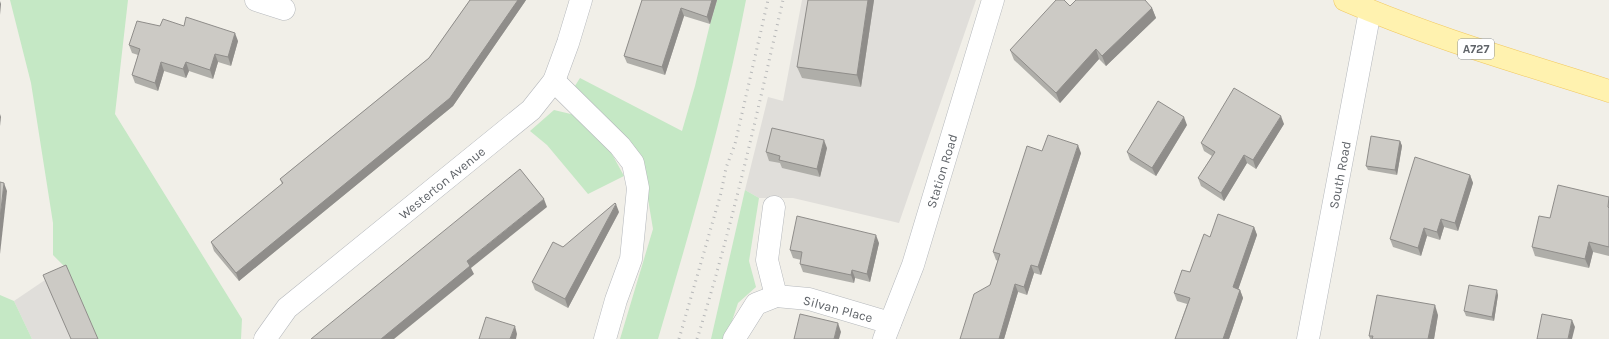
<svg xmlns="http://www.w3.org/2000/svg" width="1609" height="339" font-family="Karla,sans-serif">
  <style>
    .industrial { fill: #e0deda }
    .green { fill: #c5e8c5 }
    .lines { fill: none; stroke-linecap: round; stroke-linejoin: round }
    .street-casing { stroke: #b5b8bc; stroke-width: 23 }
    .primary-casing { stroke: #f2c960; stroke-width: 23 }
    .street { stroke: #fff; stroke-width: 22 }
    .primary { stroke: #fff2af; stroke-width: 22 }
    .rail { stroke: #b6b7b8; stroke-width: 3; stroke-dasharray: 1 5; stroke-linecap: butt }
    .wall { fill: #afaea9 }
    .shaded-wall { fill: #8f8d8a }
    .building { fill: #cccac5; stroke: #8f8d8a }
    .labels { text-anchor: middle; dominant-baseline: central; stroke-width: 3.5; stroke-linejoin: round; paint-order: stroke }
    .shield { fill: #fff; stroke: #8f9295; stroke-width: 1 }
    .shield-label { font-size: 12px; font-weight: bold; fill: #5f6368 }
    .street-label { font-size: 13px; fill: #5f6368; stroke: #fff }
  </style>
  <rect width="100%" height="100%" fill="#f1efe8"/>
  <g class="industrial">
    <path d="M802,0H976L899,223L793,198H759L745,190L768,97L783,101Z"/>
    <path d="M45,280L98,339H32L14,301Z"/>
  </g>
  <g class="green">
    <path d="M10,0H128L115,114L242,319L241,339H98L68,270L53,255V223L31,83Z"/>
    <path d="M717,0H746C724,115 691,227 658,339H620L653,229L645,181L573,89L580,78L682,131L695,86L710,24Z"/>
    <path d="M554,110L575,115L612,154L624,176L588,194L547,145L530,131Z"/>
    <path d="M745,190L759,198L749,261L756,287L738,303L726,339H711Z"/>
    <path d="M0,295L14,301L32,339H0Z"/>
  </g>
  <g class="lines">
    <defs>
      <g id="street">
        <path d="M256,0L284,9"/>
        <path d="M554,81L620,146L633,163L638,188L631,259L616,300L605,339"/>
        <path d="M774,207L767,260L776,296"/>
        <path d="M265,339L287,308L531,110L554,81L568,43L581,0"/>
        <path d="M734,339L756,304L776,296L809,299L890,323"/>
        <path d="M884,339L913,265L993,0"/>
        <path d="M1308,339L1370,11"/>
      </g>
      <path id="primary" d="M1345,0C1430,37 1521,63 1609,91"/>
    </defs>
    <use href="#street" class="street-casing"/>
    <use href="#primary" class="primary-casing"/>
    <use href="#street" class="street"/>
    <use href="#primary" class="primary"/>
    <g class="rail">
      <path d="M679,339L721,193L726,168L735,144L768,0"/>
      <path d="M697,339C732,228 757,113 783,0"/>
    </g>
  </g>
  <g class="wall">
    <path d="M470,0H526L524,3L453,106L239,281L214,251L211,242L282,184L280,179L429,58Z"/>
    <path d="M642,0H717L710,24L684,16L665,75L627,63L624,56Z"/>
    <path d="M808,0H874L861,87L802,78L797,67Z"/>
    <path d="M1070,6L1152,8L1156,18L1106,66L1099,59L1060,103L1014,60L1010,50Z"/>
    <path d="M160,26H184L238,41L231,66L218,62L213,79L189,71L186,78L164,71L158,91L135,83L132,75L138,55L132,53L129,45Z"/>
    <path d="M1284,124L1256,169L1247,163L1224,201L1201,186L1198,178L1212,156L1204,151L1201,143Z"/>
    <path d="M1187,125L1156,176L1130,160L1127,152Z"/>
    <path d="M1400,141L1402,146L1397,175L1368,170L1366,166Z"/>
    <path d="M827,148L820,177L782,168L780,163L769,161L766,152Z"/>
    <path d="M1042,151L1081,153L1041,275L1034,273L1027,295L1018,292L1004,339H960L990,285L998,261L996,260L993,252Z"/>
    <path d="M1470,175L1473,183L1458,231L1444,227L1440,240L1427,236L1421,256L1393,247L1390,239Z"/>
    <path d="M1609,197V256L1593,252L1589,268L1535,256L1532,247L1550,218Z"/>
    <path d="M619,212L568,308L535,290L532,282L563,247Z"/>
    <path d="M1254,227L1257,235L1238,289L1240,290L1243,298L1229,339H1175L1187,304L1177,301L1174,293L1190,272L1210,237Z"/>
    <path d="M879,243L870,282L855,278L854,283L803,272L800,264L801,260L793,258L790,250Z"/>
    <path d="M1498,295L1494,321L1466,316L1464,311Z"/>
    <path d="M1438,315L1434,339H1370L1369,336Z"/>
  </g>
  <g class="shaded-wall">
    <path d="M518,0H526L524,3L453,106L239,281L236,273Z"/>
    <path d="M712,0H717L710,24L707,17Z"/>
    <path d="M868,0H874L861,87L857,75Z"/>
    <path d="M0,1L1,4L0,15Z"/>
    <path d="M681,8L684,16L665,75L662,67Z"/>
    <path d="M1152,8L1156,18L1106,66L1102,56Z"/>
    <path d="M235,33L238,41L231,66L228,57Z"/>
    <path d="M1096,49L1099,59L1060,103L1056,93Z"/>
    <path d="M215,54L218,62L213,79L210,70Z"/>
    <path d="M161,62L164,71L158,91L155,83Z"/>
    <path d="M186,62L189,71L186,78L183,69Z"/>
    <path d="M0,114L1,117L0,126Z"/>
    <path d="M1281,116L1284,124L1256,169L1253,160Z"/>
    <path d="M1184,117L1187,125L1156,176L1152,168Z"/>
    <path d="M824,140L827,148L820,177L817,169Z"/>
    <path d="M1400,141L1402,146L1397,175L1395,170Z"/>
    <path d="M1078,145L1081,153L1041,275L1038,267Z"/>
    <path d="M1244,155L1247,163L1224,201L1221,193Z"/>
    <path d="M1470,175L1473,183L1458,231L1455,223Z"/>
    <path d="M4,183L7,191L0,254V218Z"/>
    <path d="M544,199L547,207L471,268L474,274L394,339H381L467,261Z"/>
    <path d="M616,204L619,212L568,308L565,299Z"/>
    <path d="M1441,219L1444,227L1440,240L1437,232Z"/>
    <path d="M1254,227L1257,235L1236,296L1233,287Z"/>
    <path d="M1424,228L1427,236L1421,256L1418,248Z"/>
    <path d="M876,235L879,243L870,282L867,274Z"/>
    <path d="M1589,242L1593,252L1589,268L1585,259Z"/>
    <path d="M1031,265L1034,273L1027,295L1024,287Z"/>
    <path d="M852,270L855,278L854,283L851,275Z"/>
    <path d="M1015,284L1018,292L1004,339H999Z"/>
    <path d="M1240,290L1243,298L1229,339H1223Z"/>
    <path d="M1497,290L1498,295L1494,321L1492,317Z"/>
    <path d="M1435,305L1438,315L1434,339H1428Z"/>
    <path d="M1572,320L1575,327L1572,339H1568Z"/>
    <path d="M838,323L841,332L839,339H834Z"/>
    <path d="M515,326L517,334L516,339H510Z"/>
  </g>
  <g class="building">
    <path d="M470,0H518L450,98L236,273L211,242L283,183L280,179L429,58Z"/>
    <path d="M642,0H712L707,17L681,8L662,67L624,56Z"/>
    <path d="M808,0H868L857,75L797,67Z"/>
    <path d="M1056,0H1064L1070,6L1076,0H1145L1152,8L1102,56L1096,49L1056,93L1010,50Z"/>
    <path d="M186,17L235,33L228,57L215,54L210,70L186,62L183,69L161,62L155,83L132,75L140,49L129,45L137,21L160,26L163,19L184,26Z"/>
    <path d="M1234,88L1281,116L1253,160L1244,155L1221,193L1198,178L1215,152L1201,143Z"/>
    <path d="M1158,101L1184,117L1152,168L1127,152Z"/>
    <path d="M772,128L824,140L817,169L779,160L780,156L766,152Z"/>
    <path d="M1048,135L1078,145L1038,267L1031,265L1024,287L1015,284L999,339H960L974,294L990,285L1000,254L993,252L1027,146L1042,151Z"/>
    <path d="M1371,136L1400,141L1395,170L1366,166Z"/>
    <path d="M1415,157L1470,175L1455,223L1441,219L1437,232L1424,228L1418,248L1390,239Z"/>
    <path d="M520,169L544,199L467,261L470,266L381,339H311Z"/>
    <path d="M0,182L4,183L0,218Z"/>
    <path d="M1558,185L1609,197L1608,207L1609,208V247L1589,242L1585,259L1532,247L1539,216L1550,218Z"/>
    <path d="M615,203L616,204L565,299L532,282L553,242L563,247Z"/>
    <path d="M1218,214L1254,227L1233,287L1240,290L1223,339H1175L1190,298L1174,293L1182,270L1190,272L1204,234L1210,237Z"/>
    <path d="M797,216L876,235L867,274L852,270L851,275L800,264L802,252L790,250Z"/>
    <path d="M66,265L98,339H71L43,275Z"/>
    <path d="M1469,285L1497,290L1492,317L1464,311Z"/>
    <path d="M1377,295L1435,305L1428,339H1372L1373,336H1369Z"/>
    <path d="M800,314L838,323L834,339H794Z"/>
    <path d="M1542,314L1572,320L1568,339H1537Z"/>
    <path d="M486,317L515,326L510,339H479Z"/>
  </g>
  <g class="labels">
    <rect class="shield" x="1458" y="39" width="36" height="20" rx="3"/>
    <g class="shield-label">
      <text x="1476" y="49">A727</text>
    </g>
    <g class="street-label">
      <text transform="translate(942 171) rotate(-73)">Station Road</text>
      <text transform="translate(1340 175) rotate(-79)">South Road</text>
      <text transform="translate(442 183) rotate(-39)">Westerton Avenue</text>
      <text transform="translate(838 309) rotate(15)">Silvan Place</text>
    </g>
  </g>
</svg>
